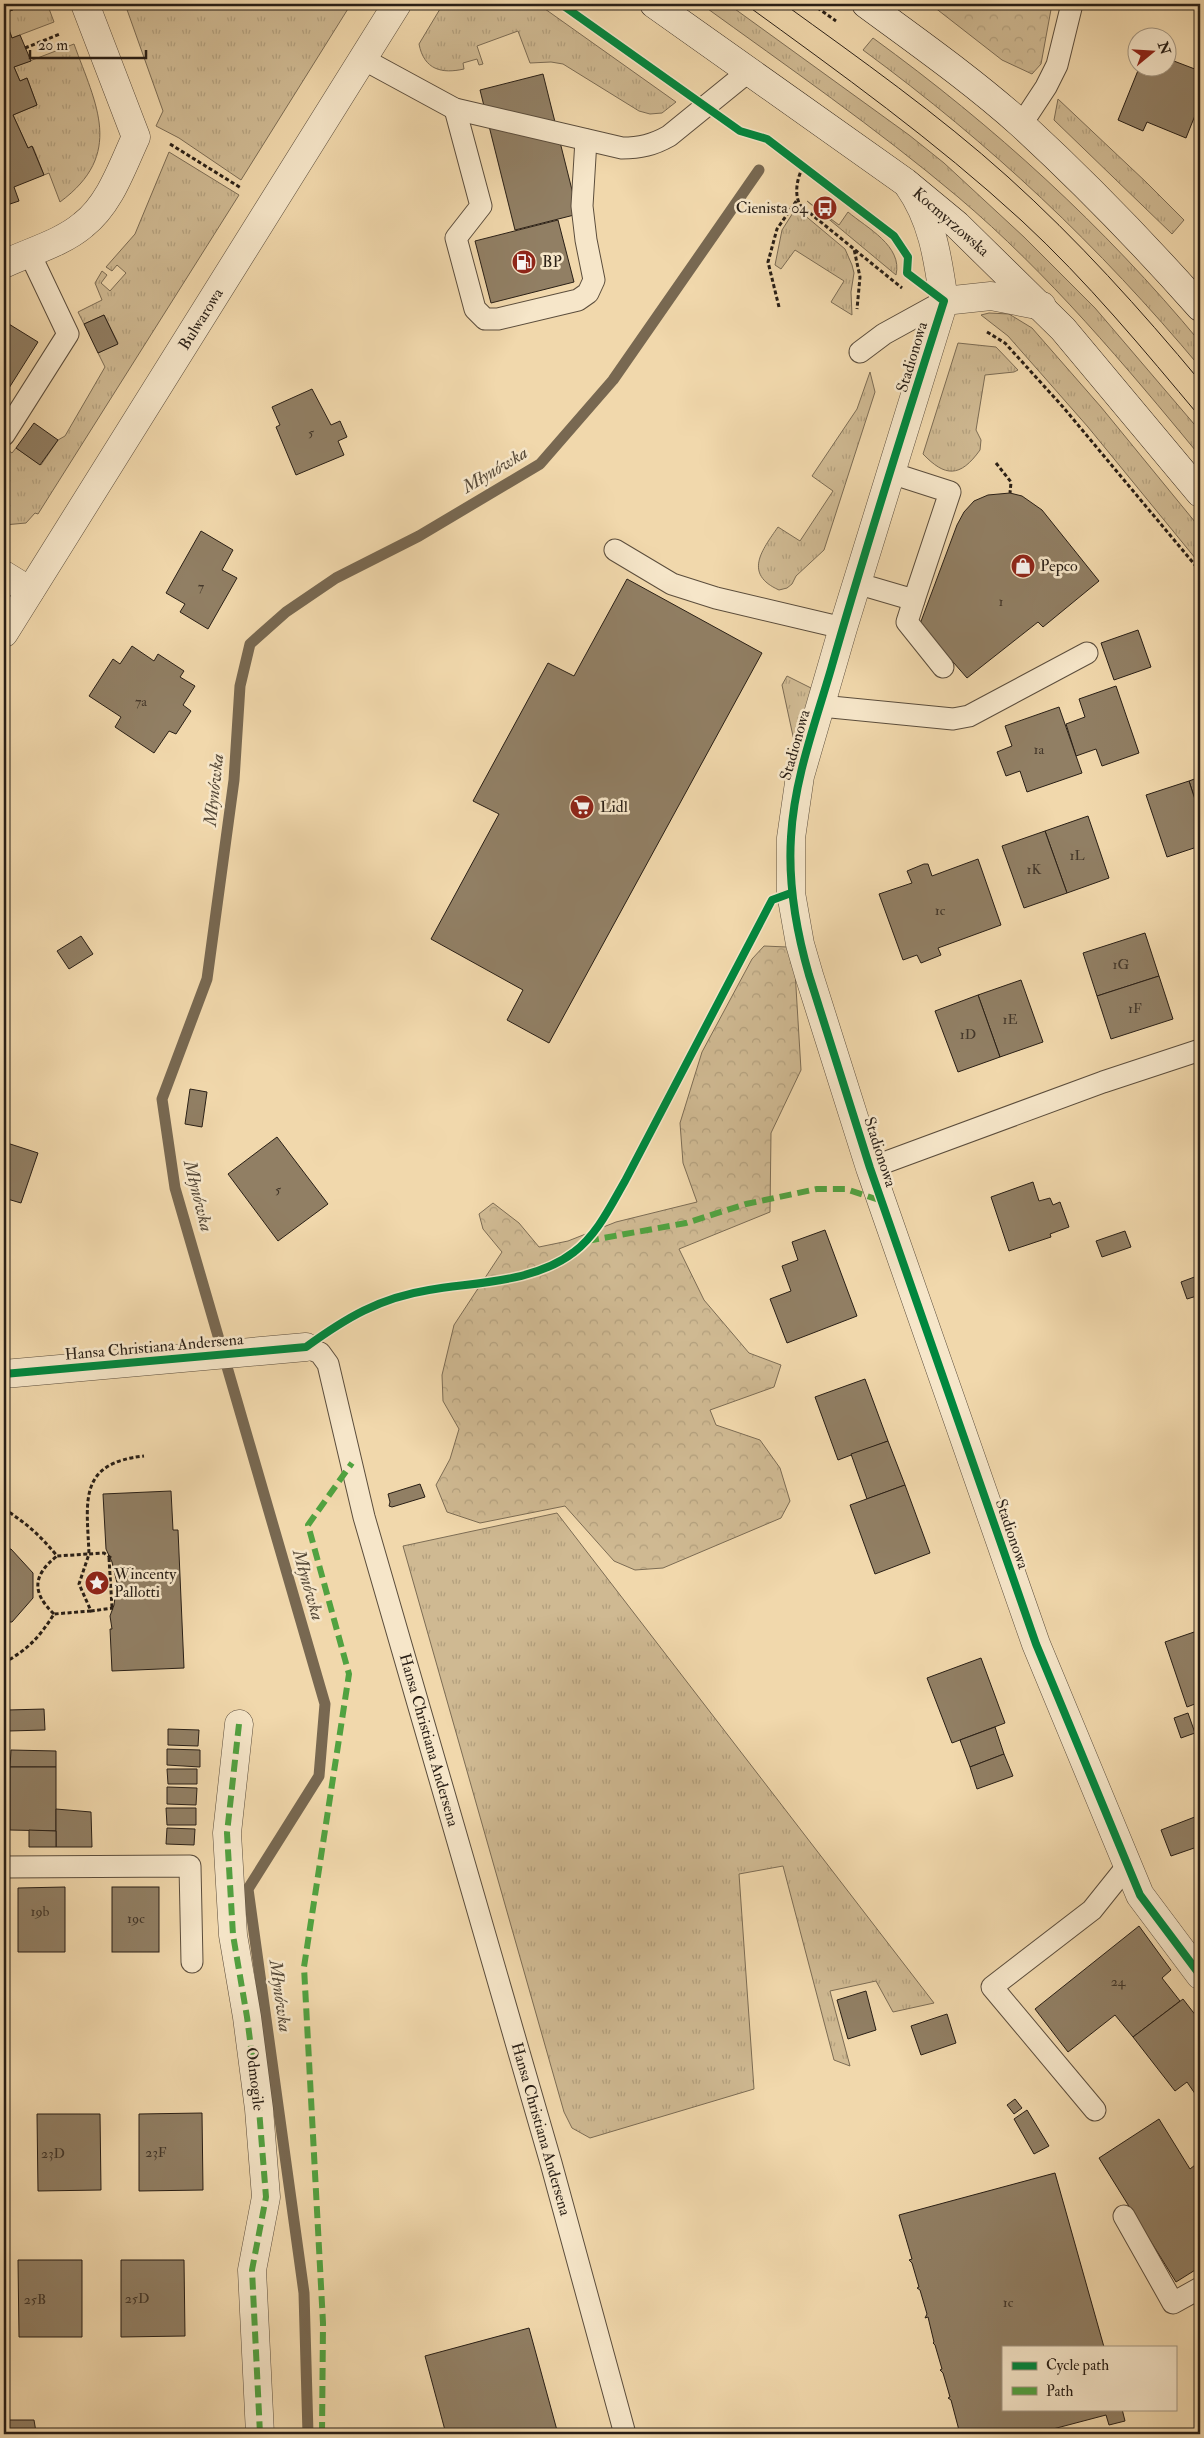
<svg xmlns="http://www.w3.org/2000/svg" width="1204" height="2438" font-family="'IM FELL Double Pica',serif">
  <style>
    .grass { fill: url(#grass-tufts); stroke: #7c6c54 }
    .forest { fill: url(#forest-crowns); stroke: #7c6c54 }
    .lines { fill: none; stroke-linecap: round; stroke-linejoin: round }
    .stream { stroke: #786851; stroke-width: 11 }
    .building { fill: #917f64; stroke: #291f16 }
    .service-casing { stroke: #5b4d3c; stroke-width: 23 }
    .minor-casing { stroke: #5b4d3c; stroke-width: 29 }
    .tertiary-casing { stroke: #5b4d3c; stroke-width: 29 }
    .secondary-casing { stroke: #291f16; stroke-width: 29 }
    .path { stroke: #291f16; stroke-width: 3; stroke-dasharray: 4 2.5; stroke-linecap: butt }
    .service { stroke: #f6e6c9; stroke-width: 21 }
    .minor { stroke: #f6e6c9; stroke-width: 28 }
    .tertiary { stroke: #f6e6c9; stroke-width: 28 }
    .secondary { stroke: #f6e6c9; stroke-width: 28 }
    .tram { stroke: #291f16; stroke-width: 1 }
    .quiet { stroke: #51a240; stroke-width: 6; stroke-dasharray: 12 6; stroke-linecap: butt }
    .cycleway-casing { stroke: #f6e6c9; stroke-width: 11 }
    .cycleway { stroke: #00873e; stroke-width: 8 }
    .labels { text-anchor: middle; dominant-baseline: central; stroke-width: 5; stroke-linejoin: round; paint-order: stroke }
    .number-label { font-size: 14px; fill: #43372a }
    .poi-label { font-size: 16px; fill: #291f16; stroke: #f6e6c9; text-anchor: start }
    .street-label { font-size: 16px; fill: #291f16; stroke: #f6e6c9 }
    .water-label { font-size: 18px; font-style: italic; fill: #574a39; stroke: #f6e6c9 }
  </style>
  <defs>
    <pattern id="grass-tufts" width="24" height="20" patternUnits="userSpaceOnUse" patternTransform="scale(1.25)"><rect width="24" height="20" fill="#cfb992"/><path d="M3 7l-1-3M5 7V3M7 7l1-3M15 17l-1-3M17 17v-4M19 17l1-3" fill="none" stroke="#b29f7d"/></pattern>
    <pattern id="forest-crowns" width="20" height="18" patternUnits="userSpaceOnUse" patternTransform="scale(1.25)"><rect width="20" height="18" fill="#cfb992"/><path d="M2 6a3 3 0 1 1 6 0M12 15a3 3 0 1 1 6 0" fill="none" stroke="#b29f7d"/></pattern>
  </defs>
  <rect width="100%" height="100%" fill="#f1d8ac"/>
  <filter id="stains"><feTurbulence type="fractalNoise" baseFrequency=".004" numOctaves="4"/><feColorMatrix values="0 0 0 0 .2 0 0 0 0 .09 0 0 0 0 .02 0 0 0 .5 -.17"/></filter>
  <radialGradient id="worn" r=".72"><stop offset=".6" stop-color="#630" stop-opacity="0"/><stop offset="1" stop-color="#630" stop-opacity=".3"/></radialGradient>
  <g class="grass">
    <path d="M10,4H52L48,6L54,22L12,38L4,13L12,9Z"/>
    <path d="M125,4H351L241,180L179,138L156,126L163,111Z"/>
    <path d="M443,4H538L676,102L662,113L650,114L639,111L563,64L551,62L530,63L518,31L477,46L483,64L479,65L477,59L463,63L464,69C442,74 424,70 419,44Z"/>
    <path d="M701,4H728L909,135L944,163L1024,237L1095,308L1200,431V456C1125,365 1049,274 958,197C876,128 788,67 701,4Z"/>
    <path d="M873,38C994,126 1104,226 1200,342V367C1098,245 992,145 863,50Z"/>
    <path d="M74,44C96,105 125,154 60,202L49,173L44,175L33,147L28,148L13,115L37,105L27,78L20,81L14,67Z"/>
    <path d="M1058,99L1146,182L1184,220L1172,234L1054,120Z"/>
    <path d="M169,152L239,195L38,514L35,513L26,523L4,525V447L12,453L16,448L41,465L58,440L65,436L105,367L98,353L118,343L104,315L84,324L78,312L102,300L95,283L102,271L107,275L101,283L110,291L126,273L117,265L112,271L106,267L135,234Z"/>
    <path d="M807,201L839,225L848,212C867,228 903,246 896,275Z"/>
    <path d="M796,208L845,249L852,265L854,273L851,292L852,315L831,302L844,281L795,250L781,269L775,265L782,230Z"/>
    <path d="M989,313L1009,314L1032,328L1101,407L1200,528V564L1088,427L1008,336L981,315Z"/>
    <path d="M958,343L996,347L1018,370L1014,372L985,375L976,430L981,440L980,450C960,478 945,477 923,454Z"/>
    <path d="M870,372L875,392L824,550L796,576L792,584L787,588L779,590C743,574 762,550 778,527L800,541L833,491L812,476L857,409Z"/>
    <path d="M787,676L813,689L796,750L782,685Z"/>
    <path d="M557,1513L934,2003L893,2012L876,1981L830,1991L850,2066L834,2060L783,1866L739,1874L754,2089L590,2138L572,2128L564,2112L403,1546Z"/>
  </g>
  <g class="forest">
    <path d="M936,4H1052L1041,64L1032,74L1002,60L934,7Z"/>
    <path d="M764,946L787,947L795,971L801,1070L771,1133L770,1212L679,1249L704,1300L749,1353L781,1365L774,1387L710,1410L716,1425L760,1440L780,1468L790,1501L781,1518L663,1568L635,1570L614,1561L565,1506L480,1523L447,1512L436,1485L450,1459L459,1429L443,1401L442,1375L454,1325L502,1252L483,1229L479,1214L493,1203L519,1223L539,1247L568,1241L616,1222L697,1202L683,1163L680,1123L702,1052L752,959Z"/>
  </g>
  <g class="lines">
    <path class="stream" d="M308,2434L304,2293L248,1889L319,1776L325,1704L175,1188L162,1099L207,979L234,780L240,686L250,644L286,612L336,578L419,536L540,464L613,380L759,170"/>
  </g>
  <g class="building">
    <path d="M4,4H10L13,10L4,13Z"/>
    <path d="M4,17L12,38L20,35L31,61L14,67L20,81L27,78L37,105L13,115L28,148L32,146L44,175L14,187L19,201L4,206Z"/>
    <path d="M1166,58L1200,71V103L1186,138L1147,122L1143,131L1118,120L1139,68H1166Z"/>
    <path d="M543,74L578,214L515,230L480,90Z"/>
    <path d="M558,220L574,282L491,303L475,241Z"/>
    <path d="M104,315L118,344L98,353L84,324Z"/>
    <path d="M4,321L38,342L4,396Z"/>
    <path d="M312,389L331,425L340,421L347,437L338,441L344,455L296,475L276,427L280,425L272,407Z"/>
    <path d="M34,423L58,440L40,465L16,448Z"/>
    <path d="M1010,493L1022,496L1042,510L1099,581L1043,627L1038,622L967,678L920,624L957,525L964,512L974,501L988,495Z"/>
    <path d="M201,531L233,550L222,570L237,578L208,629L180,612L185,604L166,593Z"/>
    <path d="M627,579L762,653L549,1043L507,1020L523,990L431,939L499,814L473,801L548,663L574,676Z"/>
    <path d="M1138,630L1151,667L1114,680L1101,643Z"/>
    <path d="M132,646L154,661L158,654L184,671L180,677L195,686L183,705L191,711L176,734L169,731L154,753L115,727L121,717L89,696L113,659L120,664Z"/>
    <path d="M1116,686L1139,753L1102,766L1096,749L1076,756L1066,724L1085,717L1079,699Z"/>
    <path d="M1059,707L1082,773L1027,792L1020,771L1006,776L997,752L1012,746L1005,726Z"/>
    <path d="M1200,777V815L1189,781Z"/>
    <path d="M1189,781L1200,815V846L1167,857L1146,795Z"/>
    <path d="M1088,816L1109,878L1067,893L1045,831Z"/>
    <path d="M1045,831L1067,893L1024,908L1002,846Z"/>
    <path d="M978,859L1001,925L938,948L941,955L921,963L917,955L903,960L879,894L912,883L907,871L924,864H928L932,876Z"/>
    <path d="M1200,908V928L1195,910Z"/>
    <path d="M1145,933L1159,976L1097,996L1083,953Z"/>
    <path d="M81,936L93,954L69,969L57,951Z"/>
    <path d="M1159,976L1173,1019L1111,1039L1097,996Z"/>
    <path d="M1021,980L1043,1042L1000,1057L978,995Z"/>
    <path d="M978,995L1000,1057L958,1072L935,1011Z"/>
    <path d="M190,1089L207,1092L202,1127L185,1124Z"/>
    <path d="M277,1137L328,1204L278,1241L228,1174Z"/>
    <path d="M4,1142L38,1153L21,1203L4,1198Z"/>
    <path d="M1033,1182L1039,1201L1050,1198L1053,1205L1060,1202L1069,1227L1050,1234L1051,1237L1009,1251L991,1197Z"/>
    <path d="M825,1230L857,1316L787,1343L770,1299L791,1291L782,1266L798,1260L792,1242Z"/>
    <path d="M1125,1231L1131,1247L1102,1257L1096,1241Z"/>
    <path d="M1200,1275V1295L1187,1299L1181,1282Z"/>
    <path d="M865,1379L888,1441L838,1460L815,1397Z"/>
    <path d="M888,1441L905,1485L867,1499L851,1454Z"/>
    <path d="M420,1484L425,1497L392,1507L389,1506L390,1502L388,1494Z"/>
    <path d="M905,1485L930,1553L875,1574L850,1505Z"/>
    <path d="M171,1491L173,1530H178L184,1668L112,1671L110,1629H112L110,1616L114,1605L117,1583L112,1562L106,1549L103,1494Z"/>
    <path d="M4,1549H11L33,1573V1598L12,1622H4V1628Z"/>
    <path d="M1200,1630V1702L1187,1707L1165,1642Z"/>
    <path d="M981,1658L1005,1723L952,1743L927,1678Z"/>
    <path d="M44,1709L45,1730L9,1731L8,1710Z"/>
    <path d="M1188,1713L1195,1733L1181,1738L1174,1718Z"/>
    <path d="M995,1727L1004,1754L970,1767L960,1740Z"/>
    <path d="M168,1729L199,1730L198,1746L168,1745Z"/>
    <path d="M167,1749L200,1750V1767L167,1765Z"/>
    <path d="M11,1750L56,1751V1767H10Z"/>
    <path d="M1004,1754L1013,1776L977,1789L970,1767Z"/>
    <path d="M10,1767H56V1831L10,1830Z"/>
    <path d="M167,1769H197V1784H168Z"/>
    <path d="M167,1787L197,1788L196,1805L167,1804Z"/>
    <path d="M166,1808H196V1825H167Z"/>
    <path d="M56,1809L91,1812L92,1847H56Z"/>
    <path d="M1200,1815V1846L1171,1856L1161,1830Z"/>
    <path d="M167,1828L195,1829L194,1845L166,1844Z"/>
    <path d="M29,1830L56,1831V1847H29Z"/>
    <path d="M65,1887V1952H18V1888Z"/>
    <rect x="112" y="1887" width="47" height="65"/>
    <path d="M1139,1926L1171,1970L1162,1978L1180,2001L1133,2037L1115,2015L1068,2052L1035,2009Z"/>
    <path d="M866,1991L876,2030L848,2039L837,2000Z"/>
    <path d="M1183,1999L1200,2021V2101L1187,2082L1175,2091L1133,2037Z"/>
    <path d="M947,2014L956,2043L921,2055L911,2026Z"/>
    <path d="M1015,2099L1022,2108L1014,2114L1007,2105Z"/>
    <path d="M1027,2110L1049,2146L1034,2154L1014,2119Z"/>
    <path d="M202,2113L203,2190L139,2191V2114Z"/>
    <path d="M37,2114H100L101,2190L38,2191Z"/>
    <path d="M1159,2119L1190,2169L1200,2161V2267L1176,2282L1099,2158Z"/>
    <path d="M1055,2173L1104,2347H1003V2409H1122L1125,2421L1109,2425L1106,2415L1034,2434H960L951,2400L948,2398L950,2397L943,2373L940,2370L942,2369L935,2345L933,2343L934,2342L928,2317L925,2318L927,2314L920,2290L917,2288L919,2287L912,2263L909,2260L912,2259L899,2215Z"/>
    <path d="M18,2260H82V2337H19Z"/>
    <path d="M121,2260H184L185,2336L121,2337Z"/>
    <path d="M529,2328L558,2434H446L425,2356Z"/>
    <path d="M9,2420H34L36,2432L9,2430Z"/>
    <path d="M9,2430L36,2432V2434H9Z"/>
  </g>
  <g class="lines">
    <defs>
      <g id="service">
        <path d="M363,59L455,109L622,148C640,148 653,145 669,136L749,71"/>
        <path d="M455,109L481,206L456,238L475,309L485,319H498L578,300L588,293L594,280L586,240L582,206L586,140"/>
        <path d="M1021,125L1046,87L1057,65L1072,4"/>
        <path d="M860,352L884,334L944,301"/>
        <path d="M4,435L68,334L29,252"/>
        <path d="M615,550L672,584L716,598L843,628"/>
        <path d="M856,583L914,600L950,492L891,473"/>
        <path d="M914,600L907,622L943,667"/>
        <path d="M821,706L953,719L969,716L1087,653"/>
        <path d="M870,1168L1103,1082L1200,1050"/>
        <path d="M306,1347L320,1353L328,1364L364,1517L551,2163L625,2434"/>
        <path d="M4,1867L190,1866L192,1962"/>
        <path d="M1095,2110L992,1987L1092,1910L1128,1865"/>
        <path d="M1124,2216L1173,2303L1200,2288"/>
      </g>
      <g id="minor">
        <path d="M908,185C933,220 938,260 944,301L843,628L800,776L791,838V893L800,944L809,975L870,1168L1036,1644L1140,1895L1200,1975"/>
        <path d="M4,264C29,252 62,243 83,225C110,204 122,167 136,137L85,4"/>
        <path d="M944,301L991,296L1042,306"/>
        <path d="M4,575L30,591"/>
        <path d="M4,1374L306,1347"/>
        <path d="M239,1724L227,1833L233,1935L247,2017L259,2109L266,2197L252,2270L260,2434"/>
      </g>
      <path id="tertiary" d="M4,633L397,4"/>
      <g id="secondary">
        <path d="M654,4L905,182L957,225L1063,329L1200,493"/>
        <path d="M866,4C919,43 973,81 1022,125C1085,183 1144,244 1200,307"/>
      </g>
    </defs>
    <use href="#service" class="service-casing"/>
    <use href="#minor" class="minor-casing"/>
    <use href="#tertiary" class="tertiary-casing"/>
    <use href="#secondary" class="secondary-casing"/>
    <g class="path">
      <path d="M812,4L836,21"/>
      <path d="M25,48L60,34"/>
      <path d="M170,144L241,188"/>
      <path d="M803,167C797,178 794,194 800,205L854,249L860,277L857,309"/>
      <path d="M855,250L902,288"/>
      <path d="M779,307L768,262L777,229L797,200"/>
      <path d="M987,332L1005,343L1063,407L1200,571"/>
      <path d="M996,463L1011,482L1010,493"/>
      <path d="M335,1326C362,1306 394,1296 427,1290C442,1287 458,1287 473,1285C506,1282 546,1272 574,1252C596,1236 611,1205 625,1181L761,921"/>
      <path d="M4,1509C25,1522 41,1536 57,1556L89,1554C87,1502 77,1463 144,1456"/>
      <path d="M109,1558L112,1607"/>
      <path d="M111,1558L104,1553L89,1554L79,1584L91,1611L113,1608"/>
      <path d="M54,1614C31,1592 33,1575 57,1556"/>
      <path d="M4,1663C28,1649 39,1638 54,1614L91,1611"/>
    </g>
    <use href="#service" class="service"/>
    <use href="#minor" class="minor"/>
    <use href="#tertiary" class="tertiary"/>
    <use href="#secondary" class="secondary"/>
    <g class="tram">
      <path d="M745,4C840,73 935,141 1022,221C1087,281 1143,349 1200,417"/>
      <path d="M784,4C860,59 938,114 1008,177C1078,240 1140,309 1200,381"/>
    </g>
    <g class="quiet">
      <path d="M587,1241L686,1223L746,1204L817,1189H846L882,1201"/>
      <path d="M239,1724L227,1833L233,1935L247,2017L259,2109L266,2197L252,2270L260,2434"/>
      <path d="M322,2434L323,2323L304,1967L349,1674L308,1525L352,1463"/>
    </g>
    <defs>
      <g id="cycleway">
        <path d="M561,4L740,131L767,139L894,236L908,257L907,273L944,301C905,423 866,546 831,669C815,724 794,780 791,837C788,884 796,930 809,975L870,1168L1036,1644L1140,1895L1200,1975"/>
        <path d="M4,1374L306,1347C346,1318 379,1298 429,1290C475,1282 534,1283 574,1252C597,1235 611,1205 625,1181L772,900L791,893"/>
      </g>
    </defs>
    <use href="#cycleway" class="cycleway-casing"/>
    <use href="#cycleway" class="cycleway"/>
  </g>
  <defs>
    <symbol id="bus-disc" viewBox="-11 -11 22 22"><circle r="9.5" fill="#8f2418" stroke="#f6e6c9"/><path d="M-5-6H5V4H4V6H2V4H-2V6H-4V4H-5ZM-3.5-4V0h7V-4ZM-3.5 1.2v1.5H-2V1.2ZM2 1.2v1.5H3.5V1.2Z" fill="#fff"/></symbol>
    <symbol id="fuel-disc" viewBox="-11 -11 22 22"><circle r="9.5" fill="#8f2418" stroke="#f6e6c9"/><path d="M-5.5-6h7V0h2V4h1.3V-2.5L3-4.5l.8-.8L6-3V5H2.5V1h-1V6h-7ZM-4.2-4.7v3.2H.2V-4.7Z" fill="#fff"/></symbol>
    <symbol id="shop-disc" viewBox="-11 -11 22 22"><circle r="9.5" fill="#8f2418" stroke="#f6e6c9"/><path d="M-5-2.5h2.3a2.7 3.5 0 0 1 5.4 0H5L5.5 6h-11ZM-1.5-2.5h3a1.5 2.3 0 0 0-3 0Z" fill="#fff"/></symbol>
    <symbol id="supermarket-disc" viewBox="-11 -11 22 22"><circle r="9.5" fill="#8f2418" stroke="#f6e6c9"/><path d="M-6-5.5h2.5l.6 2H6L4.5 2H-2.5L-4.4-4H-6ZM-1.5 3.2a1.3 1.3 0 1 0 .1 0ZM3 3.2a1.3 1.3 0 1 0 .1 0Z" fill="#fff"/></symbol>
    <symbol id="sight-disc" viewBox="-11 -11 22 22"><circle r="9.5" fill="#8f2418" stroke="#f6e6c9"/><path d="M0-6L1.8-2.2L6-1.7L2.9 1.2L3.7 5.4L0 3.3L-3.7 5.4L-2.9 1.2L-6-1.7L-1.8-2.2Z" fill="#fff"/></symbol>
  </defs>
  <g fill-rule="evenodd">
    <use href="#bus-disc" x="811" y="194" width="28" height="28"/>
    <use href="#fuel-disc" x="510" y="248" width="28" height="28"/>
    <use href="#shop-disc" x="1009" y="552" width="28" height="28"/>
    <use href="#supermarket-disc" x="568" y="793" width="28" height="28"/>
    <use href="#sight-disc" x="83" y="1569" width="28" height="28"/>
  </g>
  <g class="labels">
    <g class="number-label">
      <text x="311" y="432">5</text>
      <text x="201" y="586">7</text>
      <text x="1001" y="601">1</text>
      <text x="141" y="701">7a</text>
      <text x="1039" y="749">1a</text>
      <text x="1077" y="855">1L</text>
      <text x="1034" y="869">1K</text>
      <text x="940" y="910">1c</text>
      <text x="1121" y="964">1G</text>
      <text x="1135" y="1008">1F</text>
      <text x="1010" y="1019">1E</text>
      <text x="968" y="1034">1D</text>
      <text x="278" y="1189">5</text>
      <text x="40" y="1911">19b</text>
      <text x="136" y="1918">19c</text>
      <text x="1118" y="1981">24</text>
      <text x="156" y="2152">23F</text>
      <text x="53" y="2153">23D</text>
      <text x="137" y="2298">25D</text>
      <text x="35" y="2299">25B</text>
      <text x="1008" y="2302">1c</text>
    </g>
    <g class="poi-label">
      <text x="808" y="208" text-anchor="end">Cienista 04</text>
      <text x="542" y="262">BP</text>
      <text x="1040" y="566">Pepco</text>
      <text x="600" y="807">Lidl</text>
      <text x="114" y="1574">Wincenty<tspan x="114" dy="18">Pallotti</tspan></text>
    </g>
    <g class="street-label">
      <text transform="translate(951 222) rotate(41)">Kocmyrzowska</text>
      <text transform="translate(201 319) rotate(-58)">Bulwarowa</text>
      <text transform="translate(912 357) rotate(-73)">Stadionowa</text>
      <text transform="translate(795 745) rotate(-74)">Stadionowa</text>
      <text transform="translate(880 1152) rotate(72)">Stadionowa</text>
      <text transform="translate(154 1347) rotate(-5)">Hansa Christiana Andersena</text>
      <text transform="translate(1012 1534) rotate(71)">Stadionowa</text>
      <text transform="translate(429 1740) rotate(74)">Hansa Christiana Andersena</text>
      <text transform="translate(255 2079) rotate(83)">Odmogile</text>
      <text transform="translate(541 2129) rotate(74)">Hansa Christiana Andersena</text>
    </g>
    <g class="water-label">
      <text transform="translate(495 470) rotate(-31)">Młynówka</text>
      <text transform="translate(214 790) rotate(-84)">Młynówka</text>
      <text transform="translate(198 1196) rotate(76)">Młynówka</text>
      <text transform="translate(308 1585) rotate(74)">Młynówka</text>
      <text transform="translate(280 1996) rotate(82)">Młynówka</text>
    </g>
  </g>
  <rect width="1204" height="2438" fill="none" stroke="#f1d8ac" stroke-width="20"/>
  <rect x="5" y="5" width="1194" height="2428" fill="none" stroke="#291f16" stroke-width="2.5"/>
  <rect x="10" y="10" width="1184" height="2418" fill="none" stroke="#291f16"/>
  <rect x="1002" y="2346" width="175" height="65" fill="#f6e6c9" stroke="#a49681"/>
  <rect x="1012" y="2362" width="25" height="8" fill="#00873e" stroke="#a49681"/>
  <text x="1046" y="2370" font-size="15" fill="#291f16">Cycle path</text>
  <rect x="1012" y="2387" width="25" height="8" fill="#51a240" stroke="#a49681"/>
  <text x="1046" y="2396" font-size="15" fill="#291f16">Path</text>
  <g transform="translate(1152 52) rotate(72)"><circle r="24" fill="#f6e6c9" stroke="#a49681"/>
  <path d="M0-4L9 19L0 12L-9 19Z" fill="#8f2418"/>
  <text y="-8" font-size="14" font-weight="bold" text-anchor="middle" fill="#291f16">N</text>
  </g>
  <path d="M30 50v8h116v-8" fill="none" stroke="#291f16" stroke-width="2.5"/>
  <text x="38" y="50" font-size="15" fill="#291f16" stroke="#f6e6c9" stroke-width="4" paint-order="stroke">20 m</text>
  <rect width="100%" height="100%" filter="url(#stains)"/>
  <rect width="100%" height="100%" fill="url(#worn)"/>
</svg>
